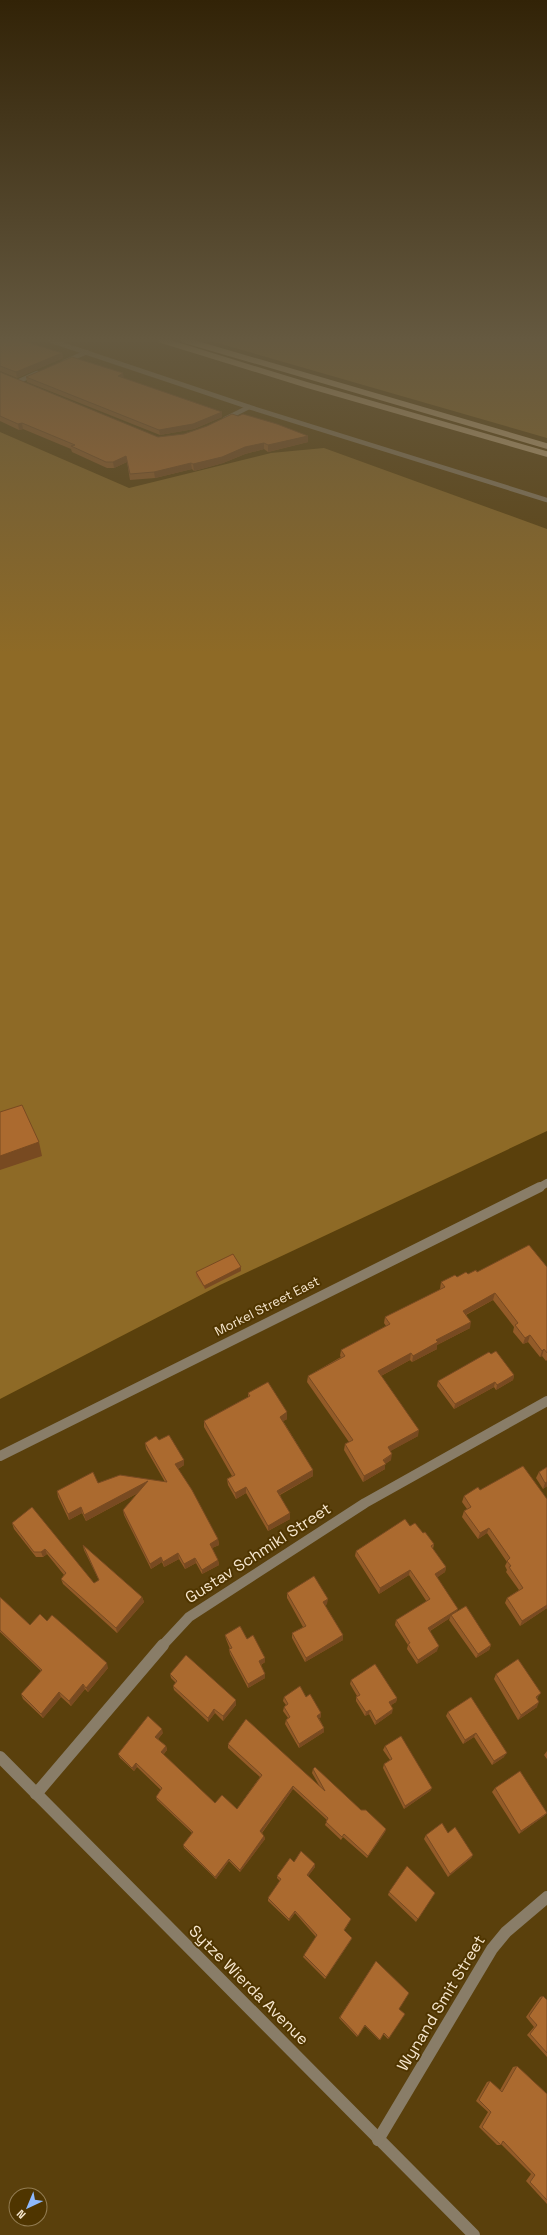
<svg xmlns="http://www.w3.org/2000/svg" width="547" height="2235" font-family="'Space Grotesk',sans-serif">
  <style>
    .green { fill: #8e6a26 }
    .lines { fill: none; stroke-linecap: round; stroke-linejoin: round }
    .street-far3 { stroke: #897d68; stroke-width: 4.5 }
    .street-far2 { stroke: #897d68; stroke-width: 8 }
    .street-far1 { stroke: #897d68; stroke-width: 10 }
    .street { stroke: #897d68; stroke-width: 12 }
    .primary { stroke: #ccb288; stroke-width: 5.5 }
    .wall { fill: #935b28 }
    .shaded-wall { fill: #784a21 }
    .building { fill: #ab6a2f; stroke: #784a21 }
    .labels { text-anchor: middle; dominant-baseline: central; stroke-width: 4; stroke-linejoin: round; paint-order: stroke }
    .street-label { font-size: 13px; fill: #f7e7ce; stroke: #4f3500 }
    .near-street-label { font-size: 16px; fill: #f7e7ce; stroke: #4f3500 }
  </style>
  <rect width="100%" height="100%" fill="#5a400c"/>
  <g class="green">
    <path d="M207,340H547V438Z"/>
    <path d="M0,432L129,488L271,453L324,448L547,529V1131L220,1285L0,1399Z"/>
  </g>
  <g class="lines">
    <g class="street-far3">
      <path d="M49,340L249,407L547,500"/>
      <path d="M64,362L87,352"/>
      <path d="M17,382L37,373"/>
      <path d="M225,419L249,407"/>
    </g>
    <path class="street-far2" d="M538,1188L547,1183"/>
    <g class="street-far1">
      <path d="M0,1456L540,1187"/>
      <path d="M162,1646L189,1617L365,1503L547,1401"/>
    </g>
    <g class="street">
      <path d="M0,1757L474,2235"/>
      <path d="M36,1794L163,1645"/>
      <path d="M378,2140L492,1949L506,1932L547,1897"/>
    </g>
    <g class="primary">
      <path d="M161,340L307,385L547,454"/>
      <path d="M184,340L547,446"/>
    </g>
  </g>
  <g class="wall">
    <path d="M0,340L62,353L63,358L17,378L0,371Z"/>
    <path d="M0,372L158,437L308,442L268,452L264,449L245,454L223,463L194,471L192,469L155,478L130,480L127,462L114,468H107L72,452L71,449L23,429L19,430L0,421Z"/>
    <path d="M26,377L123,378L222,417L194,429L160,435L27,382Z"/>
    <path d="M241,1267V1271L205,1289L196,1276V1272Z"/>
    <path d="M547,1267V1360L546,1361L542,1356L540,1357L528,1342L523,1344L513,1332L514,1327L493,1300L466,1315L470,1328L437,1345V1349L412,1362L410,1360L381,1376L418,1436L390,1451L391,1460L385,1464V1469L363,1482L344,1450L345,1444L349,1442L307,1382L308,1376L341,1357L340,1356L341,1350L386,1326L384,1323L385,1317L440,1290V1289L441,1282L457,1277L477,1272Z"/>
    <path d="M491,1354L514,1375L513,1380L496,1390L494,1387L454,1409L437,1386L438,1381Z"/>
    <path d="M248,1393L287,1419L283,1421L313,1470V1476L280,1495L290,1519L268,1531L246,1493L236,1499L228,1485L227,1479L232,1476L204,1427V1421L248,1397Z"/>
    <path d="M159,1440L184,1465L178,1469L218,1539L219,1545L212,1548L218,1560L219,1565L202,1574L196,1563L185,1569L179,1559L164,1567L162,1562L151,1569L124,1515L123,1510L138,1493L86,1521L82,1513L69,1520L58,1497L57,1491L98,1483L165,1482L146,1449L145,1443Z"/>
    <path d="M547,1467V1486L543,1489L536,1478L539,1472Z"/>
    <path d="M480,1490L547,1499V1608L520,1626L505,1603L507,1598L519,1590L506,1572L507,1570L505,1566L507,1562L487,1533L478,1539L462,1517L464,1511L467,1509L462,1502L464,1496Z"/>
    <path d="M12,1523L94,1583L99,1580L84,1550L83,1545L142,1597L144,1602L117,1633L63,1584L61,1579L64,1575L47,1554L43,1557H36L14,1529Z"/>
    <path d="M410,1526L423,1533L434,1544L433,1549L446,1567L445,1572L437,1577L457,1611L491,1645L489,1650L476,1658L449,1620L450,1618L430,1631L437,1651L417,1664L407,1649L408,1645L395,1625L396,1620L427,1602L409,1575L379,1594L355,1556L356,1551Z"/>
    <path d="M287,1593L327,1604L325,1605L343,1635V1640L305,1662L292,1638V1633L303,1627L287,1598Z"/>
    <path d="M0,1597L30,1625L47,1621L108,1668L88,1692L85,1689L71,1706L61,1697L43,1718L23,1699L21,1694L41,1671L0,1632Z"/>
    <path d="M225,1635L247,1639L265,1662L261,1665L265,1674V1678L248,1688L230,1654L229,1649H230L226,1639Z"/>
    <path d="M170,1674L236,1700V1705L223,1721L215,1713L208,1722L174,1690L173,1686L176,1683L171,1678Z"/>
    <path d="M496,1674L538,1697L537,1699V1707L518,1720L494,1679Z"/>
    <path d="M351,1680L397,1698L396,1702L391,1705L392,1713L375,1725L369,1714L365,1716L356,1701V1697L357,1696L350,1684Z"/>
    <path d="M284,1697H306L321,1713V1717L319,1718L324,1728V1732L299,1748L285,1724L286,1720L288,1718L283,1711L284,1707L286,1705L283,1701Z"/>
    <path d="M471,1697L504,1757L492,1765L474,1737L463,1744L446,1716L448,1712Z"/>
    <path d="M163,1733L158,1739L166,1746L167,1750L163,1755L215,1803L237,1809L260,1777L228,1748V1744L320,1787L312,1773L313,1769L361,1810L386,1829L385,1832L367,1858L343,1837L341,1840L325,1825L327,1820L293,1789L262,1833L264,1836L265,1839L240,1872L229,1861L216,1879L184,1848L183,1845L192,1833L157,1800L156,1797L161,1790L137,1767L134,1771L120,1758L118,1754Z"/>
    <path d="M385,1746L432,1788L430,1791L404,1809L383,1768L384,1764L390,1760L383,1750Z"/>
    <path d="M547,1751V1759L544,1755Z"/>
    <path d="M495,1788L547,1813L544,1816L519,1834L492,1792Z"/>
    <path d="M448,1833L473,1855L471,1858L448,1877L424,1839L426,1835Z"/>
    <path d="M294,1862L315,1864V1867L308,1876L350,1921L344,1931L352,1938L351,1940L325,1979L303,1957L304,1955L316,1937L295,1913L289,1921L268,1901V1898L280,1881L277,1878V1876Z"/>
    <path d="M389,1892L435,1893L416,1922L388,1895Z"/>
    <path d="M376,1961L399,2009L389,2038L388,2039L383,2034L379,2040L365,2026L357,2037L339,2018Z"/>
    <path d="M543,1996L547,2000V2057L527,2035L534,2027L526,2017L540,1997Z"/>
    <path d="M517,2066L547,2094V2204L526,2181L531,2174L501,2144V2145H497L479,2127L488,2112L476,2101L487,2082L490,2081L500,2090L513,2067Z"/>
  </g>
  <g class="shaded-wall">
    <path d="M62,353L63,358L17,378L16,372Z"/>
    <path d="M123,373L124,378L118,376Z"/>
    <path d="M222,412V417L194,429L160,435L159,430Z"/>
    <path d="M22,423L23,429L19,430L18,424Z"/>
    <path d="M308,436V442L268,452V445Z"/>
    <path d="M264,443V449L245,454L223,463L194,471L193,464L245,447Z"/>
    <path d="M126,456L127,462L114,468L113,462Z"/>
    <path d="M191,463L192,469L155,478L154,472Z"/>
    <path d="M39,1142L42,1156L0,1170V1156Z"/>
    <path d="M241,1267V1271L205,1289L204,1286Z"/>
    <path d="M495,1293L493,1300L461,1317L463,1311Z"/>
    <path d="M471,1322L470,1328L437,1345V1349L412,1362L413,1356L436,1340Z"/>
    <path d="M530,1335L528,1342L523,1344L525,1338Z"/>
    <path d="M544,1349L542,1356L540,1357L542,1351Z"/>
    <path d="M411,1353L410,1360L377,1378L378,1371Z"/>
    <path d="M514,1375L513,1380L496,1390L497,1385Z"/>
    <path d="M495,1382L494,1387L454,1409L455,1404Z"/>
    <path d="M287,1412V1419L280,1423V1417Z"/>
    <path d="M419,1430L418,1436L387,1453L388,1447Z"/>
    <path d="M392,1454L391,1460L385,1464V1469L363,1482L364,1476Z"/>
    <path d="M184,1460V1465L176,1470L175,1464Z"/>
    <path d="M313,1470V1476L277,1496V1491Z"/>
    <path d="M148,1481L149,1487L86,1521L84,1515Z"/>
    <path d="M547,1482V1486L543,1489L545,1483Z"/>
    <path d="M246,1487V1493L236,1499L235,1493Z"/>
    <path d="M81,1507L82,1513L69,1520L68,1514Z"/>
    <path d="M290,1513V1519L268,1531V1526Z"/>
    <path d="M489,1528L487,1533L478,1539L480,1533Z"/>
    <path d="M218,1539L219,1545L210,1549V1544Z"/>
    <path d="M45,1549L47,1554L43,1557L41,1552Z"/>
    <path d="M178,1553L179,1559L164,1567L163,1562Z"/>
    <path d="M161,1557L162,1562L151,1569L150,1564Z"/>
    <path d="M195,1558L196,1563L185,1569L184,1564Z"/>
    <path d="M218,1560L219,1565L202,1574V1570Z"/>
    <path d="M446,1567L445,1572L434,1580L435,1574Z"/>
    <path d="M410,1570L409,1575L379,1594L380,1588Z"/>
    <path d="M142,1597L144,1602L117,1633L116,1628Z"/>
    <path d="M328,1599L327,1604L323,1607V1602Z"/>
    <path d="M547,1605V1608L520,1626L522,1621Z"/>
    <path d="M458,1609L456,1614L451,1615L450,1618L426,1633L428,1628Z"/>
    <path d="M343,1635V1640L305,1662L306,1658Z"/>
    <path d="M491,1645L489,1650L476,1658L478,1654Z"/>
    <path d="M439,1646L437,1651L417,1664L418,1660Z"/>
    <path d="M265,1658V1662L259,1666V1661Z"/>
    <path d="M107,1663L108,1668L88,1692L86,1688Z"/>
    <path d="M265,1674V1678L248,1688V1684Z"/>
    <path d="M83,1684L85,1689L71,1706L69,1701Z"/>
    <path d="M59,1692L61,1697L43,1718L41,1714Z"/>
    <path d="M541,1693L538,1697L533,1701L536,1697Z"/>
    <path d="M397,1698L396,1702L388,1707L389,1702Z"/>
    <path d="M236,1700V1705L223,1721V1716Z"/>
    <path d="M539,1702L537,1707L518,1720L521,1715Z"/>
    <path d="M214,1709L215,1713L208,1722V1718Z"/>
    <path d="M393,1709L392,1713L375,1725L376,1721Z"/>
    <path d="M370,1710L369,1714L365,1716L366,1712Z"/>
    <path d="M321,1713V1717L317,1720V1716Z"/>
    <path d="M324,1728V1732L299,1748V1744Z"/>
    <path d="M162,1729L163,1733L156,1741L155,1737Z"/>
    <path d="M476,1733L474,1737L463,1744L465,1740Z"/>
    <path d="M166,1746L167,1750L162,1756L161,1752Z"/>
    <path d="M507,1753L504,1757L492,1765L494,1761Z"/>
    <path d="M136,1763L137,1767L134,1771L132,1768Z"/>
    <path d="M293,1786V1789L260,1835V1831Z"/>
    <path d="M432,1788L430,1791L404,1809L405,1806Z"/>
    <path d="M547,1813L544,1816L519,1834L521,1831Z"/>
    <path d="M386,1829L385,1832L367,1858L368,1856Z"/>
    <path d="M264,1836L265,1839L240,1872V1870Z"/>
    <path d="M473,1855L471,1858L448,1877L450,1874Z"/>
    <path d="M229,1859V1861L216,1879L215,1877Z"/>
    <path d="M315,1864V1867L307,1878V1875Z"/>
    <path d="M295,1911V1913L289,1921V1919Z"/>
  </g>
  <g class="building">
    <path d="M0,340H20L62,353L16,372L0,366Z"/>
    <path d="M72,357L123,373L118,376L222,412L193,424L159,430L26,377Z"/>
    <path d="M0,372L158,437L184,434L207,426L232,414L238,416L243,414L277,424L308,436L268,445L264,443L245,447L222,457L193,464L191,463L154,472L130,474L126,456L113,462H106L71,446L75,445L22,423L18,424L0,416Z"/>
    <path d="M22,1105L39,1142L0,1156V1112Z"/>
    <path d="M529,1245L547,1267V1353L544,1349L542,1351L530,1335L525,1338L515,1325L518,1323L495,1293L463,1311L471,1322L436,1340L438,1342L413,1356L411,1353L378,1371L419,1430L388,1447L392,1454L383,1460L386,1464L364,1476L345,1444L353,1440L308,1376L345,1356L341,1350L390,1324L385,1317L445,1287L441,1282L455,1275L457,1277L466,1272L468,1274L476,1270L477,1272Z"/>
    <path d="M233,1254L241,1267L204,1286L196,1272Z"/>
    <path d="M496,1351L514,1375L497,1385L495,1382L455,1404L438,1381L489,1352L491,1354Z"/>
    <path d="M268,1382L287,1412L280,1417L313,1470L277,1491L290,1513L268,1526L246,1487L235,1493L227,1479L235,1475L204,1421L250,1396L248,1393Z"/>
    <path d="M169,1435L184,1460L175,1464L192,1490L218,1539L210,1544L218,1560L202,1570L195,1558L184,1564L178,1553L163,1562L161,1557L150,1564L123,1510L148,1481L84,1515L81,1507L68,1514L57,1491L93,1472L98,1483L120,1475L167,1482L145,1443L156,1436L159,1440Z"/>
    <path d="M523,1466L547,1499V1605L522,1621L507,1598L523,1588L509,1567L511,1566L507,1561L510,1558L489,1528L480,1533L464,1511L471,1507L464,1496L478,1487L480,1490Z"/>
    <path d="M547,1467V1482L545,1483L539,1472Z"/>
    <path d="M32,1507L94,1583L99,1580L83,1545L142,1597L116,1628L61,1579L66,1573L45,1549L41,1552H34L12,1523Z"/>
    <path d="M405,1519L410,1526L415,1523L423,1533L425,1532L434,1544L431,1546L446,1567L435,1574L458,1609L428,1628L439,1646L418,1660L408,1644L410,1643L396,1620L430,1599L410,1570L380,1588L356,1551Z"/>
    <path d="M314,1576L328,1599L323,1602L343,1635L306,1658L292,1633L306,1626L287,1593Z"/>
    <path d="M0,1597L30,1625L40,1614L47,1621L52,1615L107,1663L86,1688L83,1684L69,1701L59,1692L41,1714L21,1694L42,1670L0,1630Z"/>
    <path d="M466,1606L491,1645L478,1654L451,1615Z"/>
    <path d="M240,1626L247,1639L253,1635L265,1658L259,1661L265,1674L248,1684L229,1649L232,1648L225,1635Z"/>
    <path d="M186,1655L236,1700L223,1716L214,1709L208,1718L173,1686L177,1681L170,1674Z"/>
    <path d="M518,1659L541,1693L536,1697L539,1702L521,1715L496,1674Z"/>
    <path d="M375,1664L397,1698L389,1702L393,1709L376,1721L370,1710L366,1712L356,1697L360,1695L351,1680Z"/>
    <path d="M300,1686L306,1697L310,1694L321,1713L317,1716L324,1728L299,1744L286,1720L290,1717L284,1707L288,1704L284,1697Z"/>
    <path d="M471,1697L507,1753L494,1761L476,1733L465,1740L448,1712Z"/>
    <path d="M148,1716L162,1729L155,1737L166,1746L161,1752L215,1803L222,1795L237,1809L262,1775L228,1744L246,1719L325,1791L313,1769L315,1767L361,1810H366L386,1829L368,1856L344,1834L342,1837L326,1822L328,1818L293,1786L260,1831L264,1836L240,1870L229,1859L215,1877L183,1845L193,1832L156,1797L162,1788L136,1763L132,1768L118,1754Z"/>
    <path d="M401,1736L432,1788L405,1806L384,1764L392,1759L385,1746Z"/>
    <path d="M520,1771L547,1813L521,1831L495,1788Z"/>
    <path d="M442,1823L448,1833L455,1827L473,1855L450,1874L426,1835Z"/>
    <path d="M301,1851L315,1864L307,1875L351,1919L344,1930L352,1938L326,1977L304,1955L317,1935L295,1911L289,1919L268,1898L281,1879L277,1876L290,1858L294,1862Z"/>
    <path d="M407,1866L435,1893L418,1919L389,1892Z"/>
    <path d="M376,1961L409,1993L399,2009L405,2014L389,2038L384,2033L380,2040L365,2025L358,2036L340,2017Z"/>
    <path d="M543,1996L547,2000V2053L530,2034L537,2025L529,2016Z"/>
    <path d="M517,2066L547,2094V2200L530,2182L535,2175L503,2141L501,2145L482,2127L491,2112L479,2100L490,2081L502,2092Z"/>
  </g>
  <linearGradient id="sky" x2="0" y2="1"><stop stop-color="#322307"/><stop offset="0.52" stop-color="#655940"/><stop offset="1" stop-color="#655940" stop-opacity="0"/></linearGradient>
  <rect width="547" height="653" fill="url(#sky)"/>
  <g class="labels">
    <g class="street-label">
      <text transform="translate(267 1306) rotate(-27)">Morkel Street East</text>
    </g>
    <g class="near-street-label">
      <text transform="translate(258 1553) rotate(-33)">Gustav Schmikl Street</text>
      <text transform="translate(249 1985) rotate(45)">Sytze Wierda Avenue</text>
      <text transform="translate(441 2003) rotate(-59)">Wynand Smit Street</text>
    </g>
  </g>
  <g transform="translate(28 2207) rotate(224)"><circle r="19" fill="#4f3500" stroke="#927c52"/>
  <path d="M0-3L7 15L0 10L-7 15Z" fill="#8eb9fd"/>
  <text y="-6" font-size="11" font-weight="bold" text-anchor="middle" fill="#f7e7ce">N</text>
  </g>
</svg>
